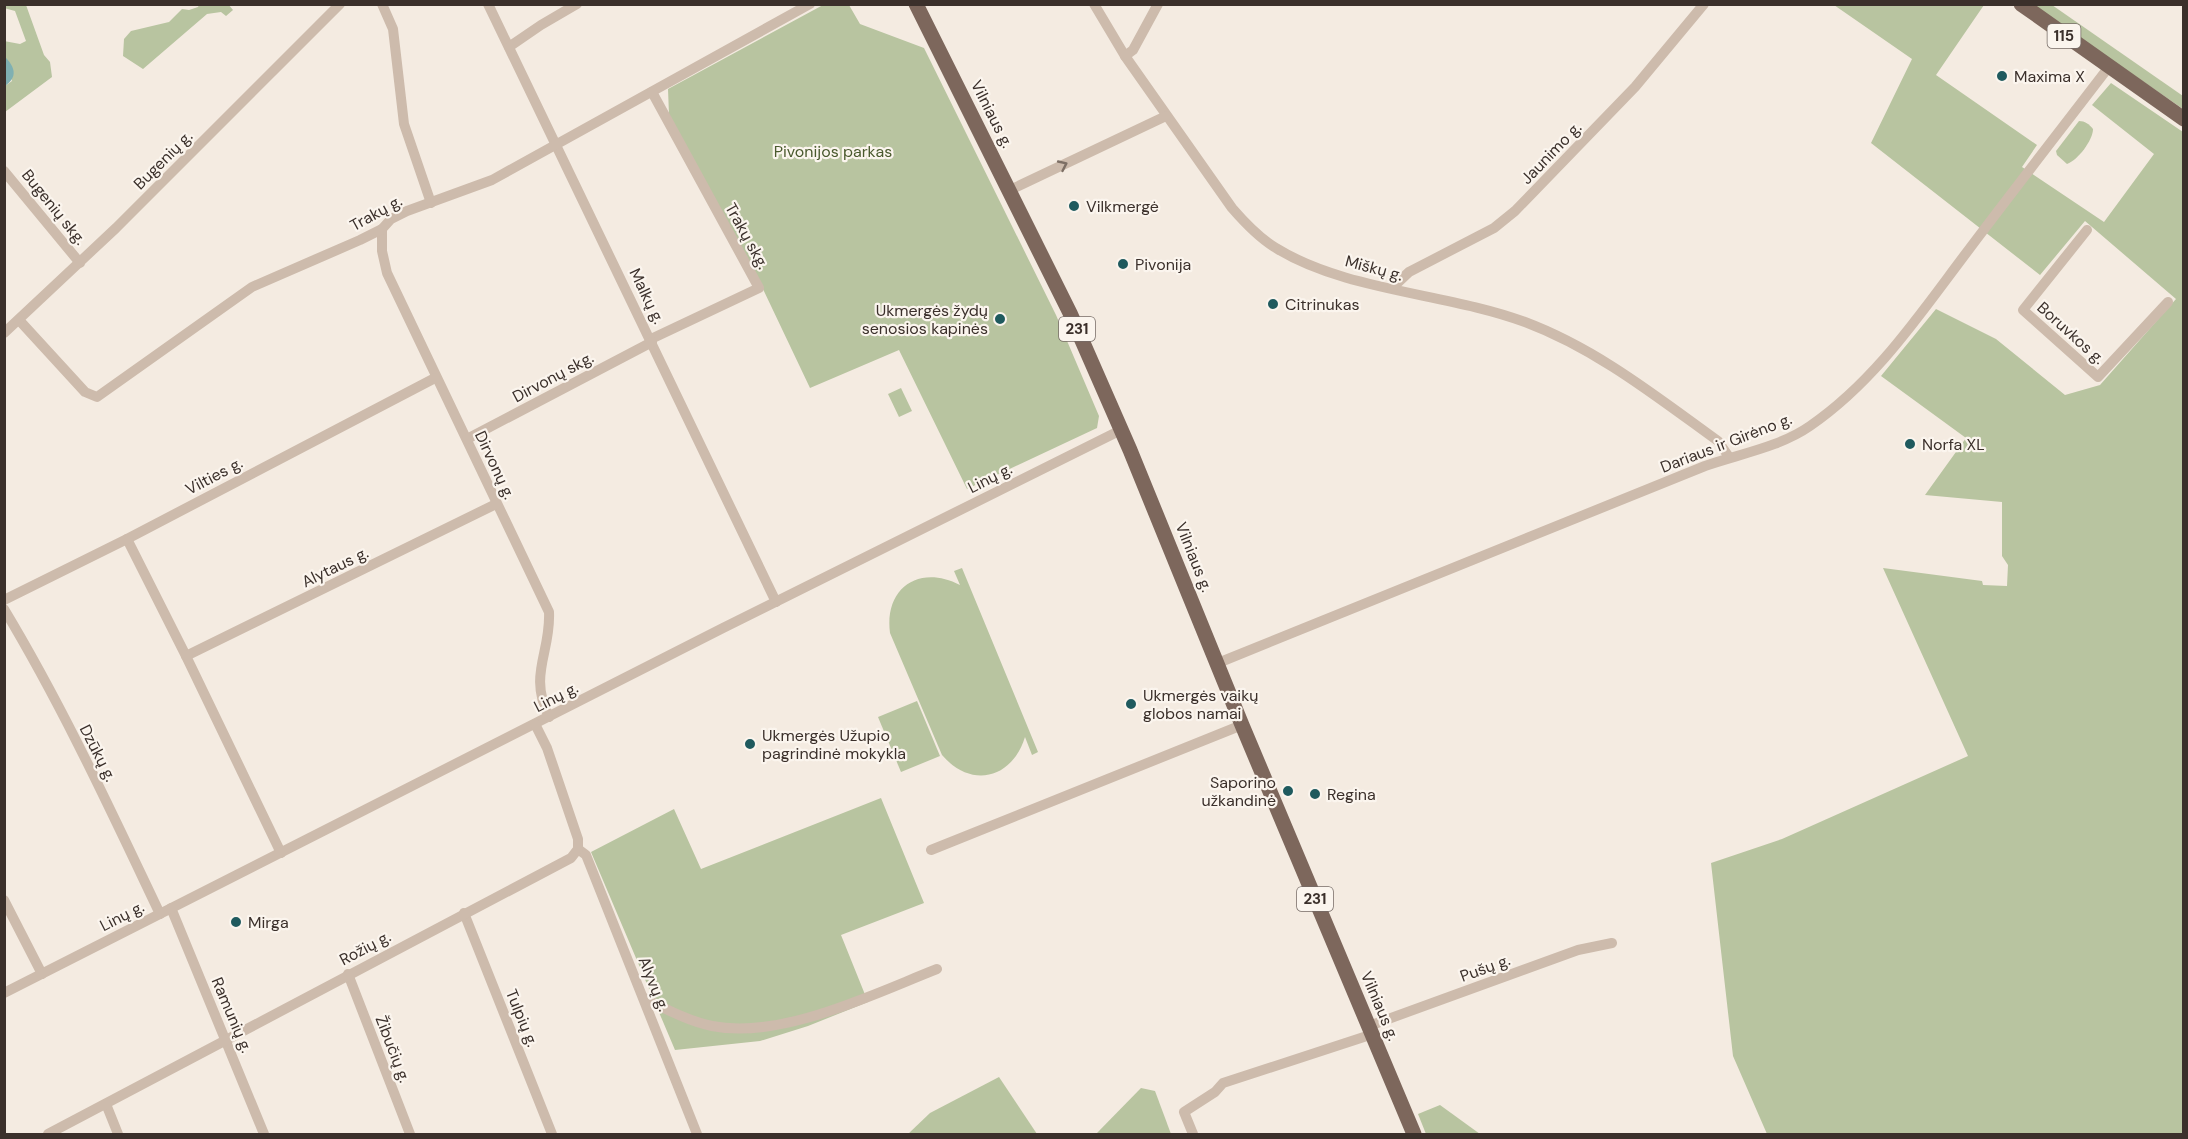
<svg xmlns="http://www.w3.org/2000/svg" width="2188" height="1139" font-family="'DM Sans',sans-serif">
  <style>
    .green { fill: #b8c4a0 }
    .water { fill: #7fb0b2 }
    .lines { fill: none; stroke-linecap: round; stroke-linejoin: round }
    .minor { stroke: #cdbbac; stroke-width: 10 }
    .primary { stroke: #7d675c; stroke-width: 15 }
    .oneway { stroke: #7d6f65 }
    .poi-dot { fill: #1f5a5e; stroke: #fbf5ee; stroke-width: 2 }
    .labels { text-anchor: middle; dominant-baseline: central; stroke-width: 4.5; stroke-linejoin: round; paint-order: stroke }
    .shield { fill: #fbf5ee; stroke: #756b66; stroke-width: 1.5 }
    .shield-label { font-size: 15px; font-weight: bold; fill: #3b302b }
    .poi-label { font-size: 16px; fill: #3b302b; stroke: #fbf5ee; text-anchor: start }
    .street-label { font-size: 16px; fill: #3b302b; stroke: #fbf5ee }
    .park-label { font-size: 16px; fill: #4a5a2e; stroke: #fbf5ee }
  </style>
  <rect width="100%" height="100%" fill="#f4ebe1"/>
  <g class="green">
    <path d="M228,4L233,10L226,16L221,12L207,14L143,69L123,56L124,39L131,31L169,22L182,9L189,10L198,7L199,5Z"/>
    <path d="M5,5H26L44,55L50,62L52,77L5,112V86L12,81L5,57L4,41L20,44L26,41L15,11L4,8Z"/>
    <path d="M823,5H849L860,24L924,48L1056,315L1099,416L1097,428L967,489L899,350L810,388L761,285L669,115L668,89Z"/>
    <path d="M1834,5H1984L1936,75L2037,145L2022,167L2104,222L2154,154L2092,105L2111,83L2183,132V1134H1767L1733,1056L1711,863L1782,839L1968,756L1883,568L1982,581L1983,585L2007,586L2008,565L2002,556V502L1925,495L1966,438L1881,376L1936,309L1996,339L2065,395L2100,385L2176,299L2085,221L2040,275L1871,143L1912,59Z"/>
    <path d="M2032,5H2052L2183,96V109Z"/>
    <path d="M2079,121C2085,121 2089,124 2093,129C2093,140 2078,160 2067,164L2057,155L2056,151Z"/>
    <path d="M901,388L912,411L899,417L888,394Z"/>
    <path d="M962,568L1038,752L1032,755L1025,737C1012,779 971,789 942,755L890,633C884,587 920,564 960,585L954,571Z"/>
    <path d="M917,701L940,756L901,772L878,717Z"/>
    <path d="M881,798L924,903L841,935L868,1002L808,1026L760,1041L675,1050L591,852L674,809L701,869Z"/>
    <path d="M999,1077L1037,1134H908L930,1113Z"/>
    <path d="M1141,1088L1155,1091L1171,1134H1096Z"/>
    <path d="M1440,1105L1480,1134H1426L1418,1114Z"/>
  </g>
  <path class="water" d="M5,57C15,67 18,77 5,86Z"/>
  <g class="lines">
    <g class="minor">
      <path d="M382,4L393,29L404,124L431,203"/>
      <path d="M488,4L776,602"/>
      <path d="M1094,4L1125,56L1232,208C1245,223 1259,238 1276,248C1345,291 1447,293 1525,322C1597,349 1657,397 1718,441L1729,457"/>
      <path d="M509,47L541,25L577,4"/>
      <path d="M1125,56L1133,50L1158,4"/>
      <path d="M4,171L80,263"/>
      <path d="M1010,190L1166,116"/>
      <path d="M382,229V251L387,273L549,612C551,653 528,674 549,717"/>
      <path d="M2087,230L2023,310L2098,377L2168,302"/>
      <path d="M1392,288L1409,272L1494,228L1515,211L1635,87L1704,4"/>
      <path d="M19,320L85,392L97,397L252,287L360,240L382,229L391,219L407,211L492,180L810,4"/>
      <path d="M4,333L116,228L340,4"/>
      <path d="M651,339L759,288L652,92"/>
      <path d="M467,439L652,342"/>
      <path d="M127,539L186,656L281,853"/>
      <path d="M4,600L127,539L435,378"/>
      <path d="M4,609C63,707 111,811 160,914"/>
      <path d="M186,656L496,504"/>
      <path d="M1218,663L1705,466C1739,454 1780,447 1810,426C1877,380 1922,311 1970,248C2016,187 2062,128 2108,68"/>
      <path d="M578,849L586,855L697,1134"/>
      <path d="M931,850L1242,725"/>
      <path d="M4,900L42,974"/>
      <path d="M171,908L264,1134"/>
      <path d="M464,913L552,1134"/>
      <path d="M348,974L410,1134"/>
      <path d="M4,993L723,628L1121,430"/>
      <path d="M644,998C666,1009 688,1021 712,1026C781,1040 873,994 937,969"/>
      <path d="M1369,1026L1578,950L1612,943"/>
      <path d="M106,1104L118,1134"/>
      <path d="M48,1134L571,858L578,849V839L547,748L535,724"/>
      <path d="M1193,1134L1184,1112L1215,1092L1223,1083L1373,1034"/>
    </g>
    <g class="primary">
      <path d="M916,4L1070,313L1130,450L1242,725L1414,1134"/>
      <path d="M2021,4L2184,119"/>
    </g>
  </g>
  <defs><path id="oneway-chevron" d="M-2-3.5L2.5 0L-2 3.5" fill="none" stroke-width="1.6" stroke-linecap="round" stroke-linejoin="round" transform="scale(1.5)"/></defs>
  <use class="oneway" href="#oneway-chevron" transform="translate(1063 165) rotate(-25)"/>
  <g class="poi-dot">
    <circle cx="2002" cy="76" r="6"/>
    <circle cx="1074" cy="206" r="6"/>
    <circle cx="1123" cy="264" r="6"/>
    <circle cx="1273" cy="304" r="6"/>
    <circle cx="1000" cy="319" r="6"/>
    <circle cx="1910" cy="444" r="6"/>
    <circle cx="1131" cy="704" r="6"/>
    <circle cx="750" cy="744" r="6"/>
    <circle cx="1288" cy="791" r="6"/>
    <circle cx="1315" cy="794" r="6"/>
    <circle cx="236" cy="922" r="6"/>
  </g>
  <g class="labels">
    <g class="shield">
      <rect x="2047.5" y="24" width="33" height="24" rx="4.5"/>
      <rect x="1059" y="317" width="36" height="24" rx="4.5"/>
      <rect x="1297" y="887" width="36" height="24" rx="4.5"/>
    </g>
    <g class="shield-label">
      <text x="2064" y="36">115</text>
      <text x="1077" y="329">231</text>
      <text x="1315" y="899">231</text>
    </g>
    <g class="poi-label">
      <text x="2014" y="76">Maxima X</text>
      <text x="1086" y="206">Vilkmergė</text>
      <text x="1135" y="264">Pivonija</text>
      <text x="1285" y="304">Citrinukas</text>
      <text x="988" y="310" text-anchor="end">Ukmergės žydų<tspan x="988" dy="18">senosios kapinės</tspan></text>
      <text x="1922" y="444">Norfa XL</text>
      <text x="1143" y="695">Ukmergės vaikų<tspan x="1143" dy="18">globos namai</tspan></text>
      <text x="762" y="735">Ukmergės Užupio<tspan x="762" dy="18">pagrindinė mokykla</tspan></text>
      <text x="1276" y="782" text-anchor="end">Saporino<tspan x="1276" dy="18">užkandinė</tspan></text>
      <text x="1327" y="794">Regina</text>
      <text x="248" y="922">Mirga</text>
    </g>
    <g class="street-label">
      <text transform="translate(992 114) rotate(63)">Vilniaus g.</text>
      <text transform="translate(1551 153) rotate(-46)">Jaunimo g.</text>
      <text transform="translate(163 160) rotate(-45)">Bugenių g.</text>
      <text transform="translate(54 207) rotate(51)">Bugenių skg.</text>
      <text transform="translate(376 213) rotate(-29)">Trakų g.</text>
      <text transform="translate(747 236) rotate(61)">Trakų skg.</text>
      <text transform="translate(1374 268) rotate(15)">Miškų g.</text>
      <text transform="translate(647 296) rotate(64)">Malkų g.</text>
      <text transform="translate(2071 333) rotate(42)">Boruvkos g.</text>
      <text transform="translate(553 377) rotate(-28)">Dirvonų skg.</text>
      <text transform="translate(1726 443) rotate(-21)">Dariaus ir Girėno g.</text>
      <text transform="translate(495 465) rotate(65)">Dirvonų g.</text>
      <text transform="translate(214 476) rotate(-28)">Vilties g.</text>
      <text transform="translate(990 478) rotate(-27)">Linų g.</text>
      <text transform="translate(1194 557) rotate(68)">Vilniaus g.</text>
      <text transform="translate(335 567) rotate(-26)">Alytaus g.</text>
      <text transform="translate(556 697) rotate(-27)">Linų g.</text>
      <text transform="translate(98 753) rotate(63)">Dzūkų g.</text>
      <text transform="translate(122 916) rotate(-27)">Linų g.</text>
      <text transform="translate(365 948) rotate(-28)">Rožių g.</text>
      <text transform="translate(1485 968) rotate(-20)">Pušų g.</text>
      <text transform="translate(654 984) rotate(68)">Alyvų g.</text>
      <text transform="translate(1380 1006) rotate(67)">Vilniaus g.</text>
      <text transform="translate(232 1015) rotate(67)">Ramunių g.</text>
      <text transform="translate(522 1018) rotate(68)">Tulpių g.</text>
      <text transform="translate(393 1049) rotate(69)">Žibučių g.</text>
    </g>
    <g class="park-label">
      <text x="833" y="151">Pivonijos parkas</text>
    </g>
  </g>
  <rect width="2188" height="1139" fill="none" stroke="#3b302b" stroke-width="12"/>
</svg>
